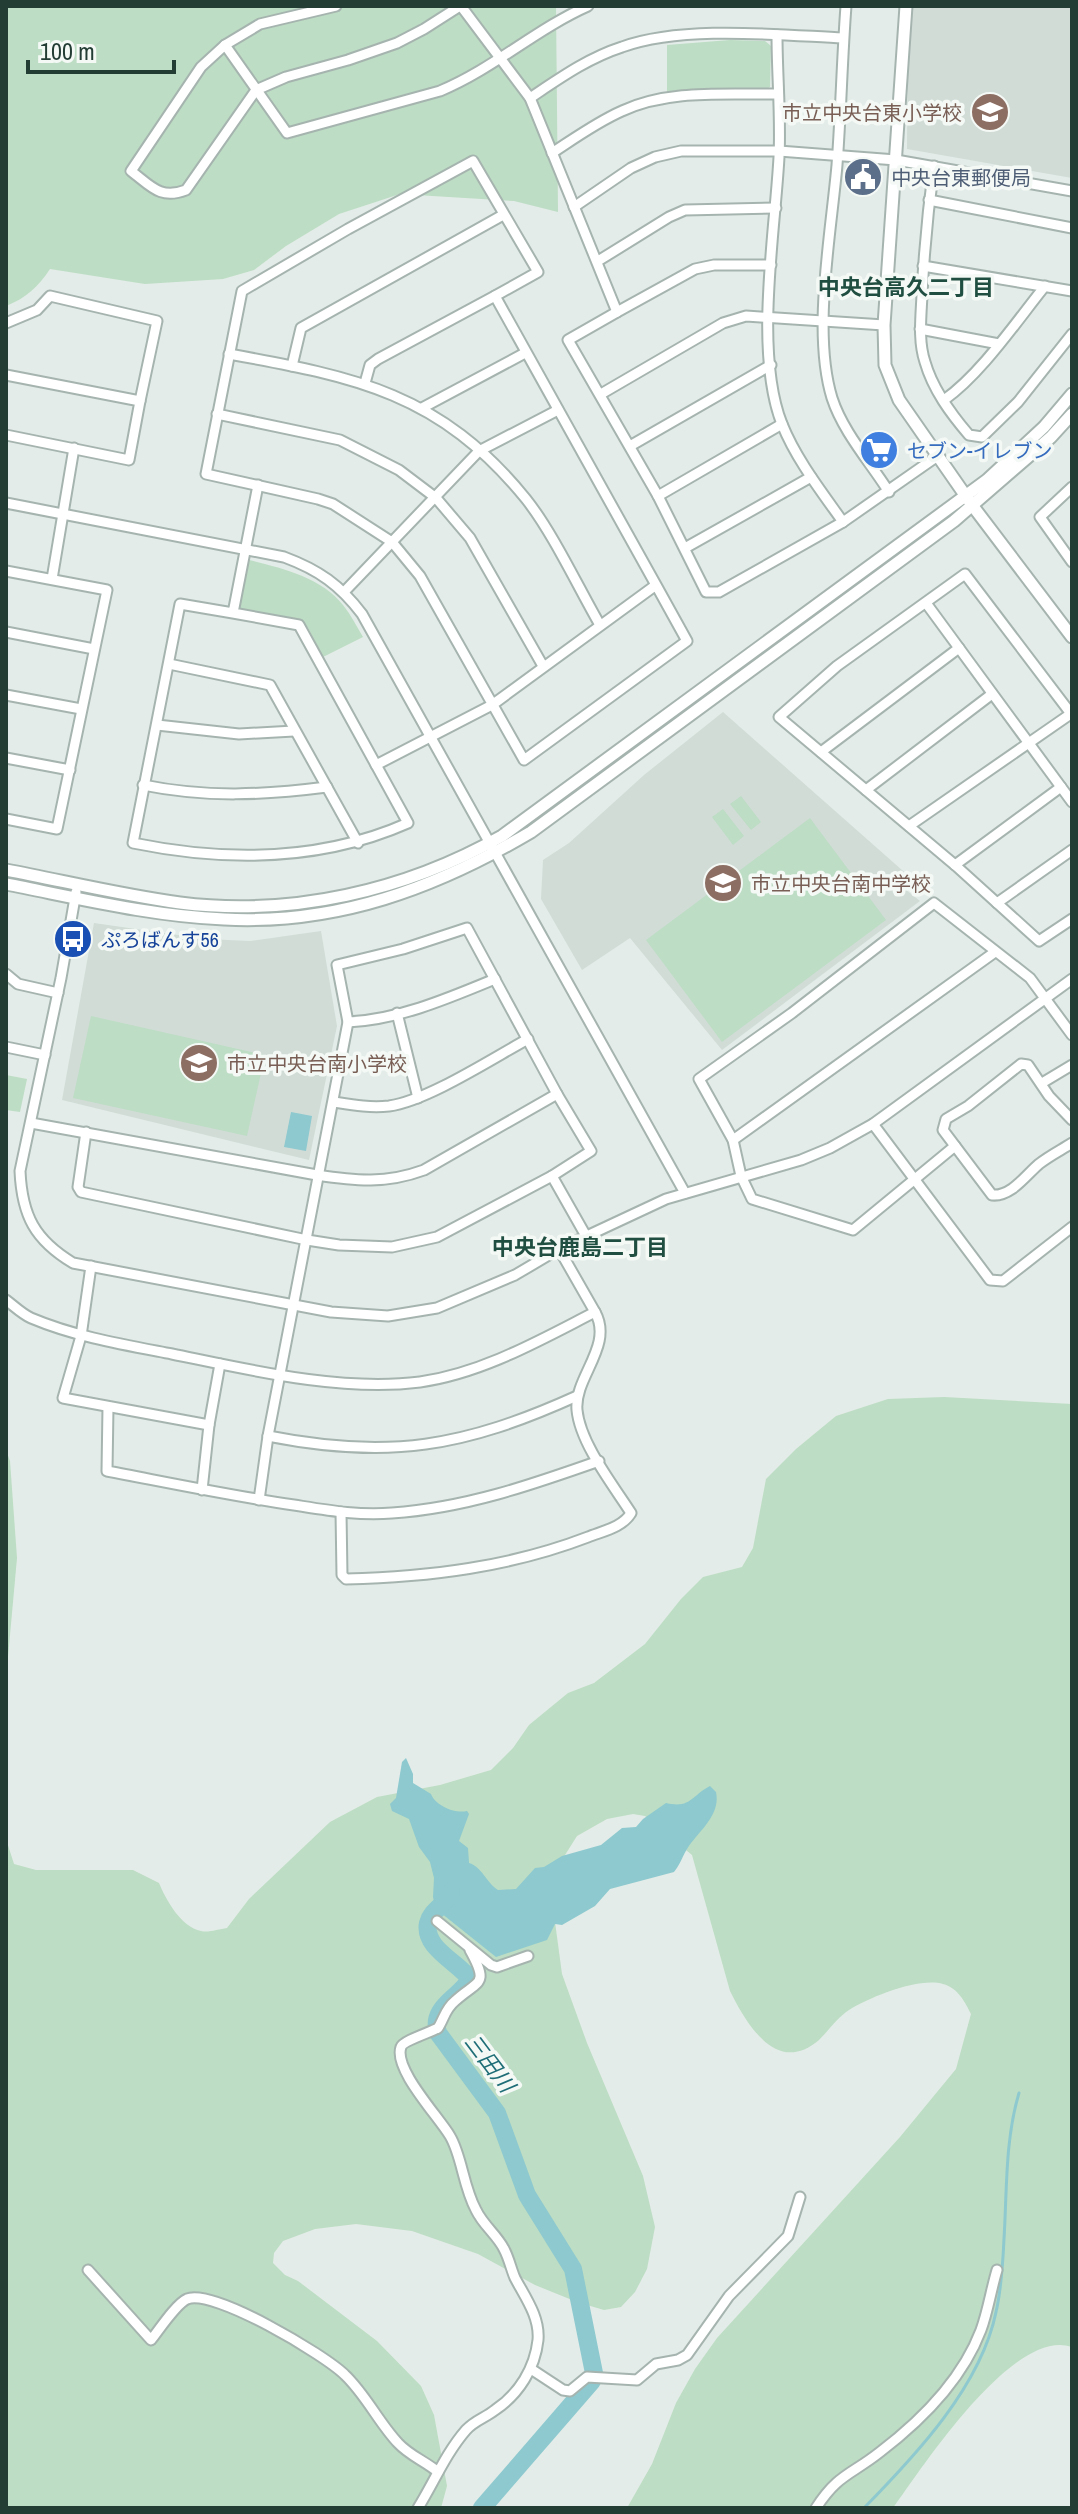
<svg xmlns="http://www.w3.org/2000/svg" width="1078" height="2514" font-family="'Archivo Narrow','Noto Sans JP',sans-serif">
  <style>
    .built { fill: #d1dcd7 }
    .green { fill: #bdddc4 }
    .water { fill: #8dc9cf }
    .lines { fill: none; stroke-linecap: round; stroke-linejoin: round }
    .stream { stroke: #8dc9cf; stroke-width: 3 }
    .river { stroke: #8dc9cf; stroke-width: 18 }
    .minor-casing { stroke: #a6b4af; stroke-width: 13 }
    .tertiary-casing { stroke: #a6b4af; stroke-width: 15 }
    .minor { stroke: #fff; stroke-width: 9 }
    .tertiary { stroke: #fff; stroke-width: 11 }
    .labels { text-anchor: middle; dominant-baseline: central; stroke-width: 7; stroke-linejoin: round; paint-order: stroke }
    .education-label { font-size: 20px; fill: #785e54; stroke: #f4f9f6; text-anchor: start }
    .service-label { font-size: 20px; fill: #4e5e75; stroke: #f4f9f6; text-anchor: start }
    .shop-label { font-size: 20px; fill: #366cbe; stroke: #f4f9f6; text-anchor: start }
    .transit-label { font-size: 20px; fill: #164399; stroke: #f4f9f6; text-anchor: start }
    .neighbourhood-label { font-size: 22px; font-weight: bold; fill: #204f41; stroke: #f4f9f6 }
    .water-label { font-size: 22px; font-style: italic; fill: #1f6e77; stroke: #f4f9f6 }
  </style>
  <rect width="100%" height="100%" fill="#e3ece8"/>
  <g class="built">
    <path d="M908,6H1072V178L907,149Z"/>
    <path d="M723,712L911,878L901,886L920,901L722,1050L630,938L582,970L541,899L543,860L569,843L644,775Z"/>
    <path d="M94,923L206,939L250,941L321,931L337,1026L309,1160L62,1100Z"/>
  </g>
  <g class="green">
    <path d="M6,6H556L558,212L514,201L400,194L339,214L286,246L254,270L223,279L145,284L50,269C38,287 26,298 6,306Z"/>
    <path d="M730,40L765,41L771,46L770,87L767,89L667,92V45Z"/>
    <path d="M249,560C281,568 321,577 343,605C351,615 357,627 363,637L323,657L308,628L300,621L240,610L237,605L245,562Z"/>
    <path d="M741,796L761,822L751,830L730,804Z"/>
    <path d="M723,809L744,836L733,845L712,817Z"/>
    <path d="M810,818L886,920L722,1042L646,940Z"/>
    <path d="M91,1016L265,1055L247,1136L73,1098Z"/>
    <path d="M6,1075L27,1079L20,1112L6,1110Z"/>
    <path d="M944,1397L1072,1404V2347C1014,2326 922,2468 893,2508H627L652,2464L676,2403L695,2369L717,2338L900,2137L956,2069L971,2014C965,2002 958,1988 943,1984C919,1977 870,1997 849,2010C838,2017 829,2030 819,2040C777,2076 747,2025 730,1991L692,1855L645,1816L633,1814L607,1819L577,1836L565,1855L553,1907L562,1974L587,2043L643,2176L655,2227L647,2269L635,2292L621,2307L604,2310L577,2302L535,2285L478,2254L412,2231L356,2224L315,2229L283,2241L274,2253L273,2263L285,2275L298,2281L377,2341L421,2386L434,2415L447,2486L441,2508H6V1839L14,1864L36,1870H133L159,1883C166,1900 181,1927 201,1931C208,1933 219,1929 227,1928L249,1899L330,1822L377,1797L440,1785L491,1770L513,1748L529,1725L568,1693L594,1683L645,1644L681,1599L703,1577L742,1567L753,1548L766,1479L796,1449L836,1416L888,1399Z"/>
    <path d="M6,1450L10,1461L17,1558L6,1679Z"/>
  </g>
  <g class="water">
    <path d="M291,1112L312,1116L306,1151L284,1147Z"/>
    <path d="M406,1758L413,1774V1783L431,1794C435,1805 454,1814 467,1811L469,1814L459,1841L468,1848L469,1863C482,1867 486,1882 498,1890L516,1889L535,1868L544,1867L562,1856L601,1845L622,1828L636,1827L643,1819L666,1803C691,1809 692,1795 710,1786L716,1792C721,1816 698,1831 687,1849C682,1857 680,1865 674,1872L610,1889L595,1906L562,1925L555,1924L547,1940L496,1957L436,1909L433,1897L434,1878L430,1862L419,1847L409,1819L392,1811L390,1804L396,1798L402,1762Z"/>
  </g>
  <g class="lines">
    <path class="stream" d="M864,2508C916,2455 981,2386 996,2312C1001,2291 1003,2260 1004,2239C1007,2190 1005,2140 1019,2093"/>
    <g class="river">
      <path d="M451,1892C447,1904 431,1910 428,1923C423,1948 458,1962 470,1979C460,1998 430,2006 438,2033L497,2113L527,2195L573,2269L594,2373"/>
      <path d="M482,2508L592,2381"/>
    </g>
    <defs>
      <g id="minor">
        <path d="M336,6L260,24L225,45L201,67L131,171C151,186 160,200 186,190L256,90L286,77L348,60L397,43L424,29L460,6"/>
        <path d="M461,6L530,98L617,312L568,340L658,496L706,592H719L843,522L939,455"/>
        <path d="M846,6C842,59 841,112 837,165C831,234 812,333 832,398C843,432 870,462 889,492"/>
        <path d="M777,35C777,75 781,117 779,157C775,233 754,353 782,424C796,459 821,491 843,522"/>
        <path d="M225,45L287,133L440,91C493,69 536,29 588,6"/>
        <path d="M530,98C560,78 588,58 622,47C683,25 778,35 843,38"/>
        <path d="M552,153C575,138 597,122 622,111C669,89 726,95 777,94"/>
        <path d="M934,166C928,209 924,252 922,295C921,317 918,341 925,362C933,390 951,414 969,435L982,437L1018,402L1072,334"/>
        <path d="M929,200L1072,228"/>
        <path d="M574,207L631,168L655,157L681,151H779L896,160L1072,191"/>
        <path d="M598,261L669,217L685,210L776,208"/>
        <path d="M923,266L1072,291"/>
        <path d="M617,312L695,269L714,265H771"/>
        <path d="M6,323L37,310L50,296L157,321L140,401"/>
        <path d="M920,329L999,344"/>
        <path d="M229,354C356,377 440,393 526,499C553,533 578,587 600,625"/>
        <path d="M292,366L301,328L503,215"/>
        <path d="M6,375L140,401L129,460L6,435"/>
        <path d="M365,383L370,365L378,359L495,296"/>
        <path d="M601,394L723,323L746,316L884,325"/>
        <path d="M944,400C981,374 1016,322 1045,286"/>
        <path d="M422,408L525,353"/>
        <path d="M217,414L340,440L399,470L436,498L470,538L543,666"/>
        <path d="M630,446L771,365"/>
        <path d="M1072,487L1040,517L1072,562"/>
        <path d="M658,496L782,424"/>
        <path d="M6,503L284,557C319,570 340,585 362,614L685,1193"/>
        <path d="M685,548L811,477"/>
        <path d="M6,571L107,590L57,829L6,819"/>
        <path d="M52,579L74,448"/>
        <path d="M344,592L479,451L558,410"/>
        <path d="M926,603L1072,802"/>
        <path d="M233,613L299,625L408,823C320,862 226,862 133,843L180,604L233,613L258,485"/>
        <path d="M6,632L94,649"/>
        <path d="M169,664L270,685L358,843"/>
        <path d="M6,695L81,709"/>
        <path d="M1072,715L965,574L837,666L779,717L955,865L1039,941L1072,919"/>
        <path d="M157,725L239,734L294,731"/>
        <path d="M821,752L959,648"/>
        <path d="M6,758L70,770"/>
        <path d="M376,765L492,705L656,585L687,641L524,760L420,576L392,542L333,504L318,499L206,474L242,291L348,229L473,161L538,272L495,296L656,585"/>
        <path d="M143,785C207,798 264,795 327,787"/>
        <path d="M866,790L992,694"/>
        <path d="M909,826L1072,713"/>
        <path d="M955,865L1061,787"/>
        <path d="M76,892L61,978L20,1171C22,1216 35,1240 73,1263L331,1312L388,1316L437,1308L515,1275L559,1249L666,1199L801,1160L830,1148L873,1124L1072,979"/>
        <path d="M997,903L1072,850"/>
        <path d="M6,974L18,984L58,993"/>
        <path d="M397,1013L418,1098"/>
        <path d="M348,1022C398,1020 449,998 495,979"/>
        <path d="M6,1047L45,1055"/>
        <path d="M1042,1083L1072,1065"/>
        <path d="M334,1102C353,1105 370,1108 389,1106C427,1101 493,1058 528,1039"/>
        <path d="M1072,1120L1049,1096L1028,1065L1021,1064L968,1106L946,1119L943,1130L992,1195C1011,1197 1026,1175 1039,1164C1049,1156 1061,1150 1072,1143"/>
        <path d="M31,1123L317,1175C356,1181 386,1184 424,1170L557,1094"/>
        <path d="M873,1124L990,1280L1003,1281L1072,1227"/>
        <path d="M86,1132L78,1187L81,1192L307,1240L339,1245L392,1247L437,1237L552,1176"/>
        <path d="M733,1140L995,952"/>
        <path d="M955,1146L853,1230L752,1199L741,1176L733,1140L699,1079L792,1013L934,903L1030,978L1072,1035"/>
        <path d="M91,1266L81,1336L63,1398L209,1425"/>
        <path d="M6,1300C14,1306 22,1314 31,1318C76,1337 125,1345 172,1354C250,1370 341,1392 420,1382C483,1373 540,1340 595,1312L559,1249"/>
        <path d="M108,1407L107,1471C170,1483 232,1496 294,1505C326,1510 359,1516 392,1513C465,1508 531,1485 599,1461"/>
        <path d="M268,1436C389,1460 464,1447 577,1396"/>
        <path d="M202,1490L209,1425L220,1364"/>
        <path d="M259,1500L268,1436L348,1022L337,965L403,949L467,928L557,1094L591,1151L552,1176L586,1236"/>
        <path d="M341,1512L342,1575L346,1579C429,1577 510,1567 588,1537C603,1531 623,1527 631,1513C613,1485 580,1443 577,1410C574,1377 614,1346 595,1312"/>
        <path d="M437,1921L491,1965L497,1967L528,1956"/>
        <path d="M88,2270L151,2340C159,2330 176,2304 187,2299C213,2288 325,2355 345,2375C366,2395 379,2423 398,2443C410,2456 425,2461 438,2472"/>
        <path d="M531,2369L563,2390L570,2391L587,2377L637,2380L656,2364L678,2360L687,2355L729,2296L788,2236L800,2197"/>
        <path d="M418,2508C434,2482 446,2453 466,2430C475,2420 485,2418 495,2410C519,2394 535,2368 538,2340C540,2317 525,2297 515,2278C511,2269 509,2258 504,2249C497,2235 483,2225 476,2210C463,2186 462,2156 450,2136C439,2117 393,2069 401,2047C403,2041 431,2032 438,2028C444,2019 445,2009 455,2001C478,1980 490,1986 470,1950"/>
        <path d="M816,2508C838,2474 851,2475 880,2452C922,2420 962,2380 981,2330C988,2311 991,2290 997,2270"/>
      </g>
      <g id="tertiary">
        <path d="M906,6L884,325L885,365L899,400L972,505L1072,637"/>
        <path d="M6,870C64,881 121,895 180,903C291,917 405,891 502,836L987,480L1044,427L1072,394"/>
        <path d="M6,884C78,898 151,916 224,919C337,925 436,888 531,832L954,521L1051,437L1072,414"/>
      </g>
    </defs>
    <use href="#minor" class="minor-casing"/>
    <use href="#tertiary" class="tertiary-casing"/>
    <use href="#minor" class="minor"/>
    <use href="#tertiary" class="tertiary"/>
  </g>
  <defs>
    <symbol id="school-disc" viewBox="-11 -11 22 22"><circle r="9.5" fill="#8d6e63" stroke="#f4f9f6"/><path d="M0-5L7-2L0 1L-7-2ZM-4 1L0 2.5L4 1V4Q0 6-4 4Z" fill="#fff"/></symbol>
    <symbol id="civic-disc" viewBox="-11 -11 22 22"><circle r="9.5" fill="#5c6f8a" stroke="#f4f9f6"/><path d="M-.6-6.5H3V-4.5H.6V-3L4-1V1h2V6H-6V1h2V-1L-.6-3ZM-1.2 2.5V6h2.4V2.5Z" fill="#fff"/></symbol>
    <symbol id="supermarket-disc" viewBox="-11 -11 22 22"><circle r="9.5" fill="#3f7fe0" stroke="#f4f9f6"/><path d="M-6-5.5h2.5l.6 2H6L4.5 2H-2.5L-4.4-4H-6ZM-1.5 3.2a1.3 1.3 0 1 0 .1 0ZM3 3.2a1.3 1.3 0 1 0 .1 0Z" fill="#fff"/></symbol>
    <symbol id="bus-disc" viewBox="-11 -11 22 22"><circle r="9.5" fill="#1a4fb4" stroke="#f4f9f6"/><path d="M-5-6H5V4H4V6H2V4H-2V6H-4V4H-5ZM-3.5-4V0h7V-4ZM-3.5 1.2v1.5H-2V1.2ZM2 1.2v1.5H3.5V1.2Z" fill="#fff"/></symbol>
  </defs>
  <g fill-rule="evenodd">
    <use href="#school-disc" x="968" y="90" width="44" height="44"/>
    <use href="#civic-disc" x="841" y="155" width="44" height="44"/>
    <use href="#supermarket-disc" x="857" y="428" width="44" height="44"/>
    <use href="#school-disc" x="701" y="861" width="44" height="44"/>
    <use href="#bus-disc" x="51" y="917" width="44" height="44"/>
    <use href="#school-disc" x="177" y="1041" width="44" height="44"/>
  </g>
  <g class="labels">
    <g class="education-label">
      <text x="962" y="112" text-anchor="end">市立中央台東小学校</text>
      <text x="751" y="883">市立中央台南中学校</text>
      <text x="227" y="1063">市立中央台南小学校</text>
    </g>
    <g class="service-label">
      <text x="891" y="177">中央台東郵便局</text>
    </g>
    <g class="shop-label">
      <text x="907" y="450">セブン-イレブン</text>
    </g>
    <g class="transit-label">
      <text x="101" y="939">ぷろばんす56</text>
    </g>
    <g class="neighbourhood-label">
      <text x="906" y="287">中央台高久二丁目</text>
      <text x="580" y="1247">中央台鹿島二丁目</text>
    </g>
    <g class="water-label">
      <text transform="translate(490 2063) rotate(53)">三田川</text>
    </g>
  </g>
  <rect width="1078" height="2514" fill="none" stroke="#233d35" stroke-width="16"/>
  <path d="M28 60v12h146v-12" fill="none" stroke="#233d35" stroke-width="4"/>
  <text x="40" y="60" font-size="24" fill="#233d35" stroke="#f4f9f6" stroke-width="6" paint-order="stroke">100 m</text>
</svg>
